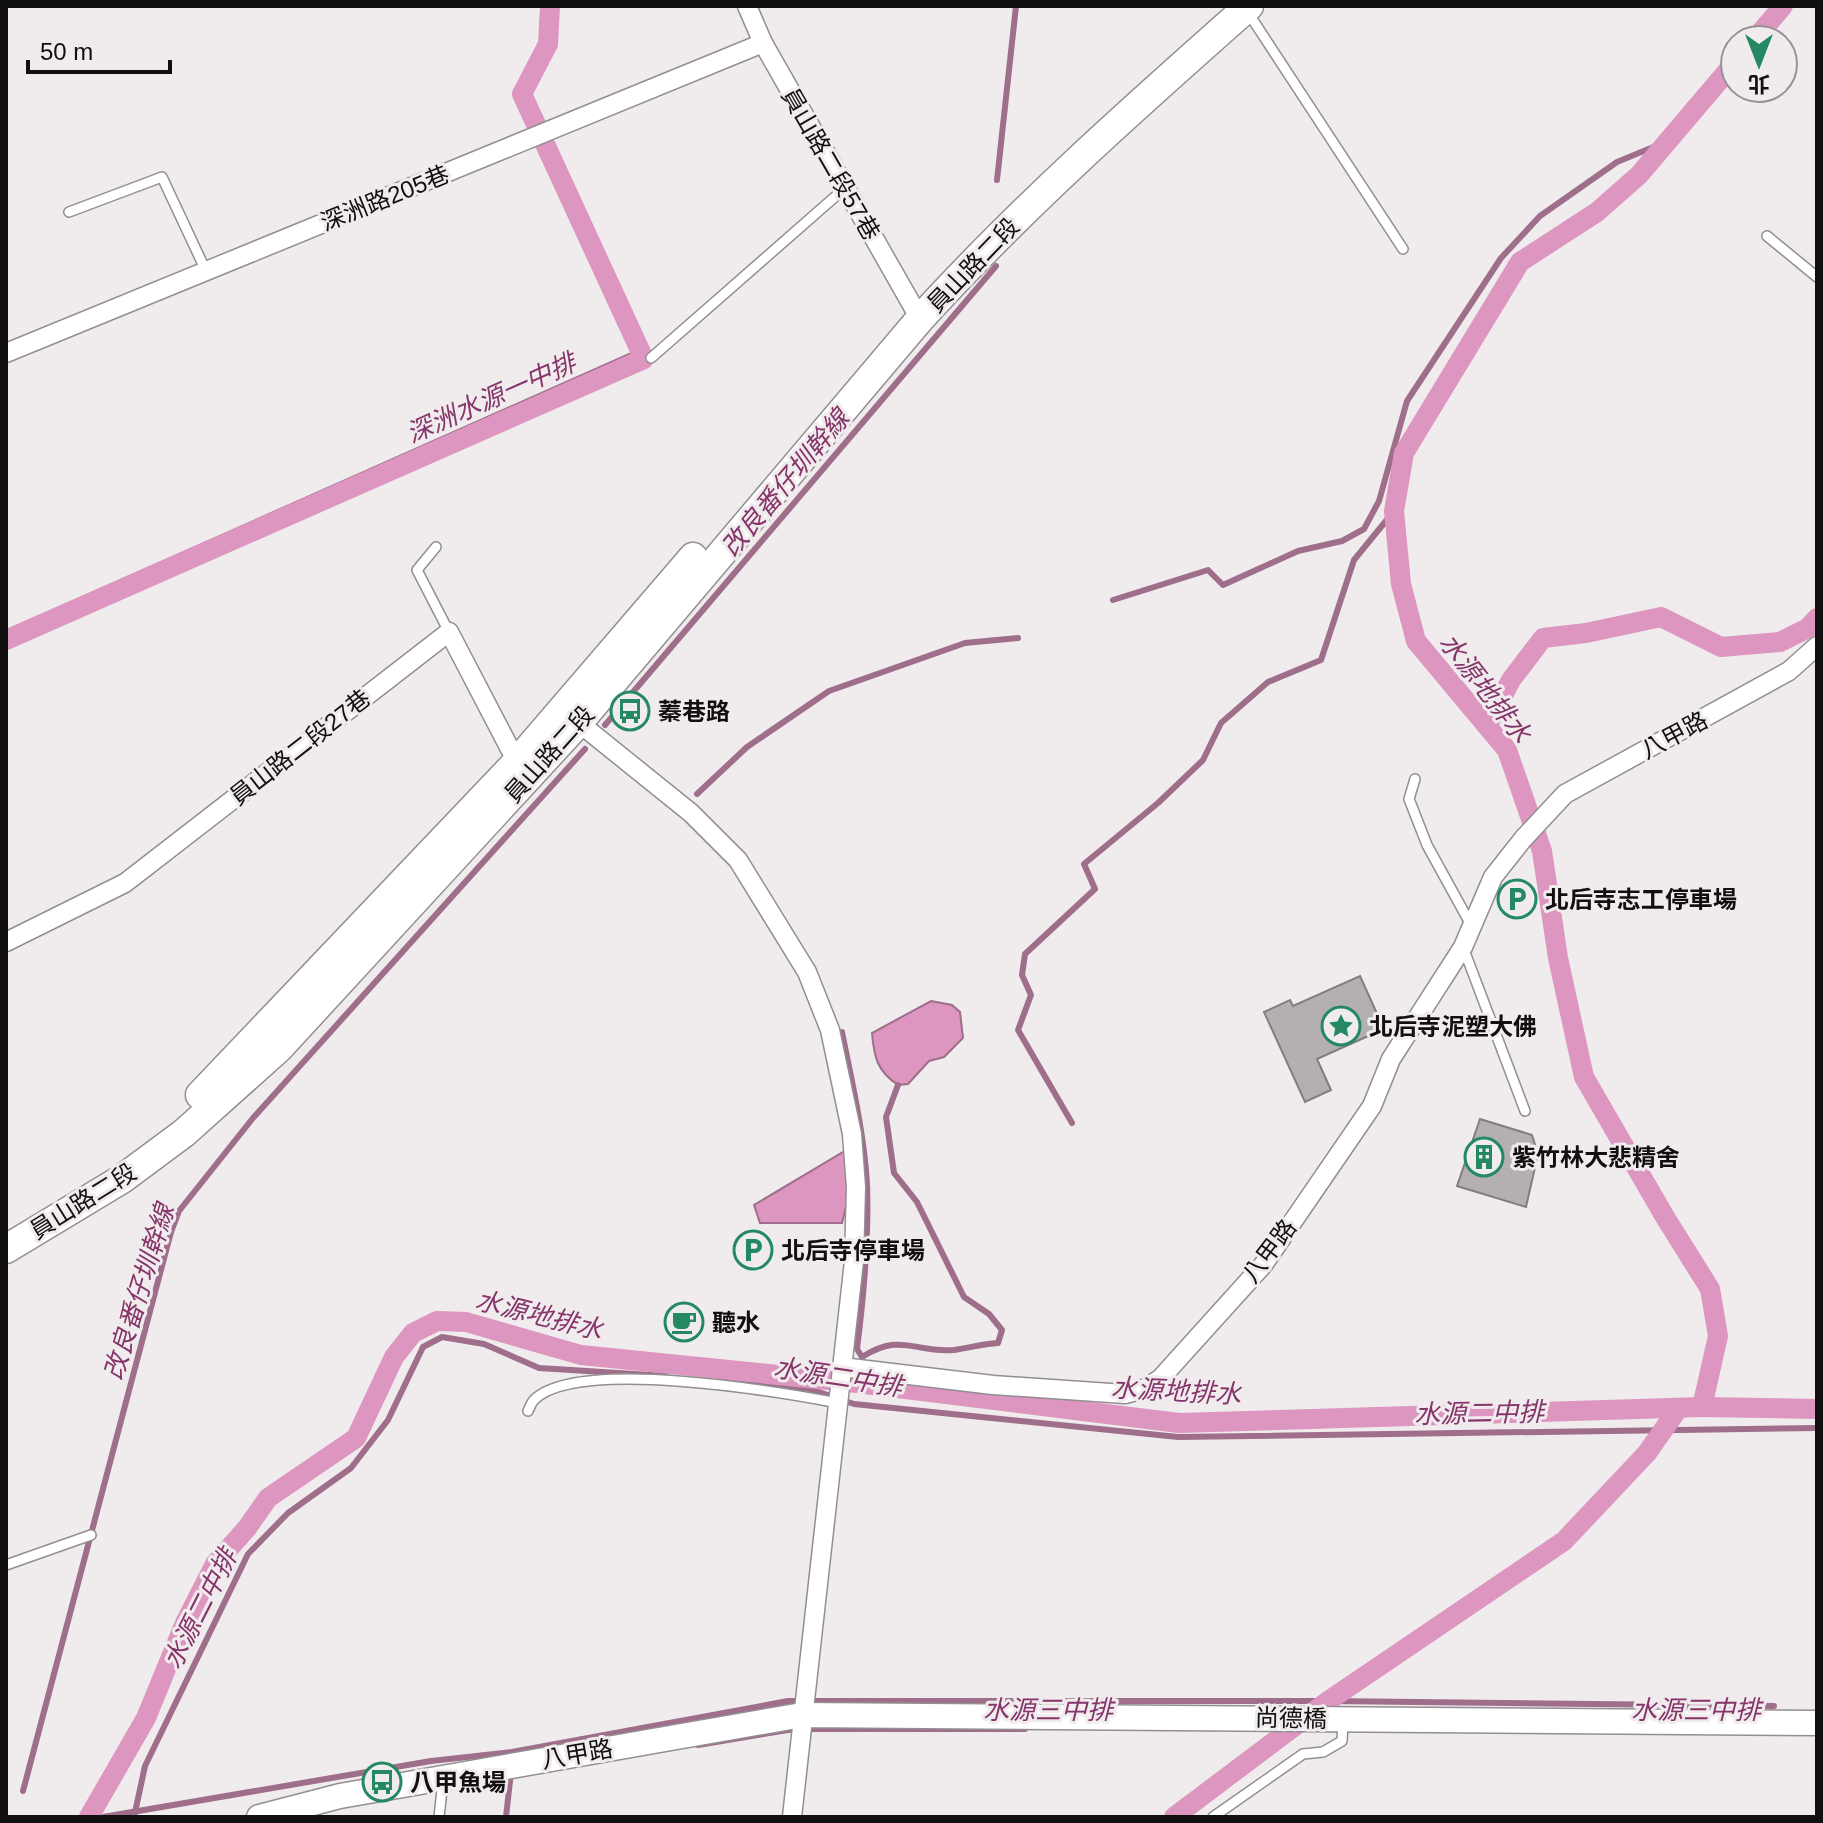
<svg xmlns="http://www.w3.org/2000/svg" width="1823" height="1823" font-family="Arial,'Noto Sans TC',sans-serif">
  <style>
    .water { fill: #dc96bf; stroke: #9f6e8a; stroke-width: 2 }
    .lines { fill: none; stroke-linecap: round; stroke-linejoin: round }
    .stream { stroke: #9f6e8a; stroke-width: 6 }
    .canal { stroke: #dc96bf; stroke-width: 20 }
    .building { fill: #b4afb2; stroke: #827d7f; stroke-width: 2 }
    .lane-casing { stroke: #938e91; stroke-width: 12 }
    .street-casing { stroke: #938e91; stroke-width: 21 }
    .secondary-casing { stroke: #938e91; stroke-width: 27 }
    .primary-casing { stroke: #938e91; stroke-width: 31 }
    .lane { stroke: #fff; stroke-width: 9 }
    .street { stroke: #fff; stroke-width: 18 }
    .secondary { stroke: #fff; stroke-width: 24 }
    .primary { stroke: #fff; stroke-width: 28 }
    .labels { text-anchor: middle; dominant-baseline: central; stroke-width: 6; stroke-linejoin: round; paint-order: stroke }
    .street-label { font-size: 24px; fill: #110f10; stroke: #f0ebed }
    .poi-label { font-size: 24px; font-weight: bold; fill: #110f10; stroke: #f0ebed; text-anchor: start }
    .water-label { font-size: 26px; font-style: italic; fill: #86356a; stroke: #f0ebed }
  </style>
  <rect width="100%" height="100%" fill="#f0ebed"/>
  <g class="water">
    <path d="M931,1001L952,1005L960,1012L963,1038L944,1057L929,1061L908,1084L898,1085C877,1071 874,1057 872,1033Z"/>
    <path d="M848,1149L847,1203L842,1223H760L754,1205Z"/>
  </g>
  <g class="lines">
    <g class="stream">
      <path d="M997,180L1016,6"/>
      <path d="M1113,600L1208,570L1223,585L1298,551L1342,541L1364,529L1379,501L1407,401L1501,258L1540,216L1617,162L1668,141"/>
      <path d="M6,633L634,354"/>
      <path d="M605,725L996,266"/>
      <path d="M697,794L747,747L829,691L965,643L1018,638"/>
      <path d="M842,1032C852,1082 864,1133 867,1184C869,1239 864,1294 857,1349L862,1357C902,1332 914,1353 954,1350C968,1348 983,1344 998,1343L1002,1330L989,1314L964,1297L917,1202L894,1173L886,1117L898,1085"/>
      <path d="M1072,1123L1018,1030L1031,995L1022,975L1025,954L1095,889L1084,864L1158,803L1203,760L1221,723L1268,682L1321,660L1354,560L1394,511"/>
      <path d="M725,1381L810,1389L854,1404L1178,1437L1817,1428"/>
      <path d="M857,1383L858,1382"/>
      <path d="M698,1745L788,1730L817,1729H1025"/>
      <path d="M23,1791L171,1232L179,1211L253,1118L585,749"/>
      <path d="M103,1817L431,1761L512,1752L788,1701H1328L1774,1706"/>
      <path d="M134,1817L145,1766L248,1554L288,1513L351,1468L388,1420L423,1347L442,1337L484,1344L539,1368L666,1376"/>
      <path d="M506,1817L511,1772"/>
    </g>
    <g class="canal">
      <path d="M1754,40L1783,6"/>
      <path d="M6,640L644,359L522,94L548,44L550,6"/>
      <path d="M1488,725L1511,680L1543,638L1586,633L1661,617L1721,647L1780,642L1808,628L1817,618"/>
      <path d="M1702,1407L1817,1409"/>
      <path d="M89,1817L146,1718L185,1623L215,1564L247,1528L268,1498L356,1438L394,1357L413,1333L437,1321L466,1322L581,1355L857,1383L1179,1423L1702,1407L1718,1336L1710,1289L1665,1217L1584,1077L1558,958L1542,851L1507,750L1416,641L1401,584L1394,511L1404,453L1520,262L1597,212L1639,175L1735,62"/>
      <path d="M1174,1817L1328,1701L1564,1541L1647,1453L1678,1409"/>
    </g>
  </g>
  <g class="building">
    <path d="M1360,976L1384,1029L1317,1059L1331,1090L1305,1102L1264,1012L1290,1000L1293,1006Z"/>
    <path d="M1480,1119L1532,1135L1538,1154L1526,1207L1457,1186Z"/>
  </g>
  <g class="lines">
    <defs>
      <g id="lane">
        <path d="M1247,11L1403,249"/>
        <path d="M69,212L162,177L206,271"/>
        <path d="M1767,236L1817,277"/>
        <path d="M651,358L845,188"/>
        <path d="M436,547L417,570L449,632"/>
        <path d="M1415,779L1409,799L1427,845L1471,925"/>
        <path d="M1463,947L1525,1111"/>
        <path d="M528,1411C530,1407 531,1403 534,1400C577,1357 780,1392 838,1403"/>
        <path d="M6,1565L91,1535"/>
        <path d="M439,1817L443,1781"/>
        <path d="M1213,1817L1303,1754L1323,1752L1342,1741L1343,1722"/>
      </g>
      <g id="street">
        <path d="M747,6L763,43L920,319"/>
        <path d="M6,353L763,43"/>
        <path d="M573,718L691,813L738,860L807,972L830,1030L852,1134L856,1187L854,1261L792,1817"/>
        <path d="M6,942L125,883L449,632L521,770"/>
        <path d="M842,1367L993,1385L1125,1394L1144,1389L1160,1379L1263,1265L1372,1106L1391,1059L1463,947L1493,877L1523,839L1565,794L1789,671L1817,646"/>
      </g>
      <path id="secondary" d="M259,1817L340,1796L802,1715L1817,1723"/>
      <g id="primary">
        <path d="M200,1095L517,762L693,557"/>
        <path d="M6,1249L122,1179L184,1133L279,1048L579,722L920,319C1022,207 1136,106 1249,6"/>
      </g>
    </defs>
    <use href="#lane" class="lane-casing"/>
    <use href="#street" class="street-casing"/>
    <use href="#secondary" class="secondary-casing"/>
    <use href="#primary" class="primary-casing"/>
    <use href="#lane" class="lane"/>
    <use href="#street" class="street"/>
    <use href="#secondary" class="secondary"/>
    <use href="#primary" class="primary"/>
  </g>
  <defs>
    <symbol id="bus-ring" viewBox="-11 -11 22 22"><circle r="9.5" fill="#f0ebed" stroke="#248963" stroke-width="1.5"/><path d="M-5-6H5V4H4V6H2V4H-2V6H-4V4H-5ZM-3.5-4V0h7V-4ZM-3.5 1.2v1.5H-2V1.2ZM2 1.2v1.5H3.5V1.2Z" fill="#248963"/></symbol>
    <symbol id="parking-ring" viewBox="-11 -11 22 22"><circle r="9.5" fill="#f0ebed" stroke="#248963" stroke-width="1.5"/><path d="M-3.5-5.5H1a3.5 3.5 0 0 1 0 7H-1V5.5H-3.5ZM-1-3.4V-.6H.8a1.4 1.4 0 0 0 0-2.8Z" fill="#248963"/></symbol>
    <symbol id="sight-ring" viewBox="-11 -11 22 22"><circle r="9.5" fill="#f0ebed" stroke="#248963" stroke-width="1.5"/><path d="M0-6L1.8-2.2L6-1.7L2.9 1.2L3.7 5.4L0 3.3L-3.7 5.4L-2.9 1.2L-6-1.7L-1.8-2.2Z" fill="#248963"/></symbol>
    <symbol id="building-ring" viewBox="-11 -11 22 22"><circle r="9.5" fill="#f0ebed" stroke="#248963" stroke-width="1.5"/><path d="M-4-6H4V6H1V3H-1V6H-4ZM-2.5-4.3h1.7v1.8h-1.7ZM.8-4.3h1.7v1.8H.8ZM-2.5-1h1.7V.8h-1.7ZM.8-1h1.7V.8H.8Z" fill="#248963"/></symbol>
    <symbol id="cafe-ring" viewBox="-11 -11 22 22"><circle r="9.5" fill="#f0ebed" stroke="#248963" stroke-width="1.5"/><path d="M-5.5-4.5H6V0H3Q3 3.5 0 3.5H-2.5Q-5.5 3.5-5.5 0ZM3-3.2v2h1.7v-2ZM-6 4.5H4V6H-6Z" fill="#248963"/></symbol>
  </defs>
  <g fill-rule="evenodd">
    <use href="#bus-ring" x="608" y="689" width="44" height="44"/>
    <use href="#parking-ring" x="1495" y="877" width="44" height="44"/>
    <use href="#sight-ring" x="1319" y="1004" width="44" height="44"/>
    <use href="#building-ring" x="1462" y="1135" width="44" height="44"/>
    <use href="#parking-ring" x="731" y="1228" width="44" height="44"/>
    <use href="#cafe-ring" x="662" y="1300" width="44" height="44"/>
    <use href="#bus-ring" x="360" y="1760" width="44" height="44"/>
  </g>
  <g class="labels">
    <g class="street-label">
      <text transform="translate(831 164) rotate(60)">員山路二段57巷</text>
      <text transform="translate(385 198) rotate(-22)">深洲路205巷</text>
      <text transform="translate(973 265) rotate(-46)">員山路二段</text>
      <text transform="translate(1674 735) rotate(-28)">八甲路</text>
      <text transform="translate(300 747) rotate(-38)">員山路二段27巷</text>
      <text transform="translate(549 754) rotate(-48)">員山路二段</text>
      <text transform="translate(83 1201) rotate(-32)">員山路二段</text>
      <text transform="translate(1269 1251) rotate(-53)">八甲路</text>
      <text transform="translate(1291 1718) rotate(1)">尚德橋</text>
      <text transform="translate(577 1754) rotate(-10)">八甲路</text>
    </g>
    <g class="poi-label">
      <text x="658" y="711">蓁巷路</text>
      <text x="1545" y="899">北后寺志工停車場</text>
      <text x="1369" y="1026">北后寺泥塑大佛</text>
      <text x="1512" y="1157">紫竹林大悲精舍</text>
      <text x="781" y="1250">北后寺停車場</text>
      <text x="712" y="1322">聽水</text>
      <text x="410" y="1782">八甲魚場</text>
    </g>
    <g class="water-label">
      <text transform="translate(491 398) rotate(-24)">深洲水源一中排</text>
      <text transform="translate(785 483) rotate(-50)">改良番仔圳幹線</text>
      <text transform="translate(1485 688) rotate(52)">水源地排水</text>
      <text transform="translate(139 1292) rotate(-73)">改良番仔圳幹線</text>
      <text transform="translate(539 1315) rotate(14)">水源地排水</text>
      <text transform="translate(838 1377) rotate(9)">水源二中排</text>
      <text transform="translate(1176 1391) rotate(3)">水源地排水</text>
      <text transform="translate(1479 1413) rotate(-1)">水源二中排</text>
      <text transform="translate(200 1609) rotate(-63)">水源二中排</text>
      <text x="1048" y="1710">水源三中排</text>
      <text x="1696" y="1710">水源三中排</text>
    </g>
  </g>
  <rect width="1823" height="1823" fill="none" stroke="#110f10" stroke-width="16"/>
  <g transform="translate(1759 64) rotate(180)"><circle r="38" fill="#f0ebed" stroke="#979395" stroke-width="2"/>
  <path d="M0-6L14 30L0 20L-14 30Z" fill="#248963"/>
  <text y="-12" font-size="22" font-weight="bold" text-anchor="middle" fill="#110f10">北</text>
  </g>
  <path d="M28 60v12h142v-12" fill="none" stroke="#110f10" stroke-width="4"/>
  <text x="40" y="60" font-size="24" fill="#110f10" stroke="#f0ebed" stroke-width="6" paint-order="stroke">50 m</text>
</svg>
